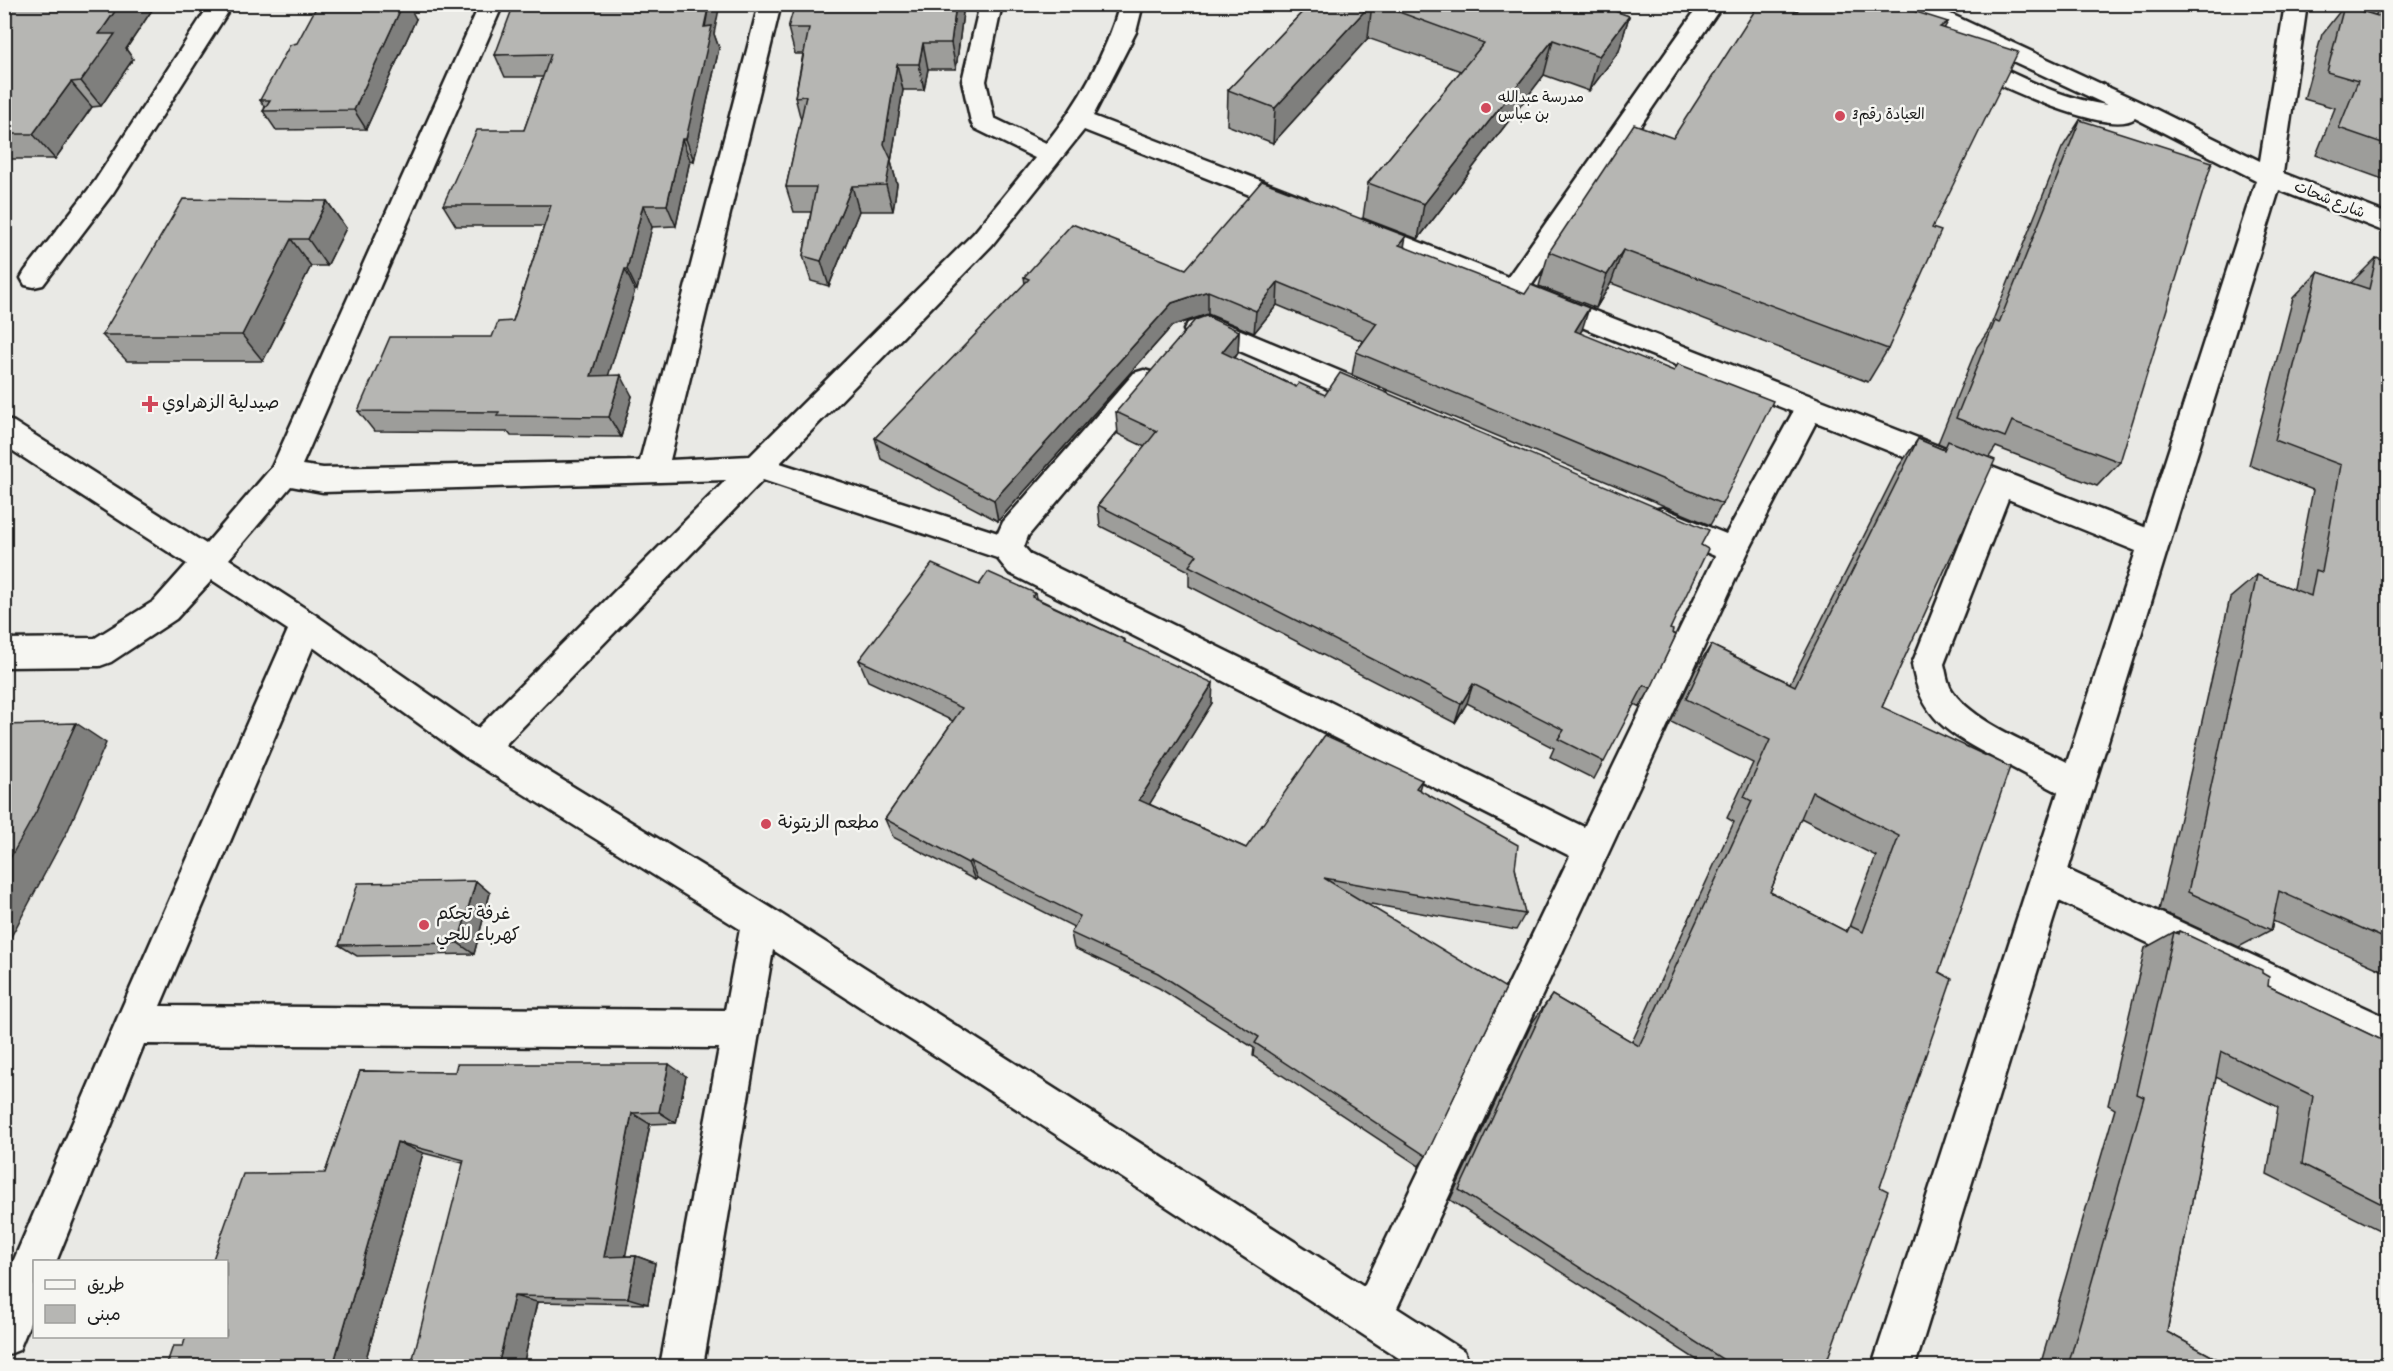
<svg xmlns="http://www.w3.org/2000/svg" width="2393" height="1371" font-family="Dekko,'Playpen Sans Arabic',sans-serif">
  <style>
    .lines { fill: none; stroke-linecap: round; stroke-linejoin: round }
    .minor-casing { stroke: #1c1c1c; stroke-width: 5 }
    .minor { fill: #f6f6f2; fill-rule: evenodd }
    .wall { fill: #9d9d9a; stroke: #1c1c1c; stroke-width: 1.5; fill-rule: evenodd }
    .shaded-wall { fill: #7f7f7d; stroke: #1c1c1c; stroke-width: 1.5 }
    .building { fill: #b6b6b3; stroke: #1c1c1c; stroke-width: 1.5; fill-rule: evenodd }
    .poi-dot { fill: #d1495b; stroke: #f6f6f2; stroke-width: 2 }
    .labels { text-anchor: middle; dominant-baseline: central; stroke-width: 5; stroke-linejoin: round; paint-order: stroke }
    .far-poi-label { font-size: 15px; fill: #1c1c1c; stroke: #f6f6f2; text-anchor: start }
    .far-street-label { font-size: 15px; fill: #1c1c1c; stroke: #f6f6f2 }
    .poi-label { font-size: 18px; fill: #1c1c1c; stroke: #f6f6f2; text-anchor: start }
  </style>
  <rect width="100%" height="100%" fill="#e9e9e5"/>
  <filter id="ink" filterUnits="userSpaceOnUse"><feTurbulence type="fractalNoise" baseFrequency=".0167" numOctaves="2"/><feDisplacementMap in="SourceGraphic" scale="12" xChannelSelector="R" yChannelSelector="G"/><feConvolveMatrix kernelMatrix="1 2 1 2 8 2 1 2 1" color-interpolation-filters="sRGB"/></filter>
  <g filter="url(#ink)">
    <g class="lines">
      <defs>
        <g id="minor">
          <path d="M210,4H233L113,193L43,285L34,287L25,285L21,278L25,271L95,181Z"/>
          <path d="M480,4H503L302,465L323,468L640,461L759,4H781L670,460L750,456L974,233L1035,158L974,128L971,122L962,81L980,4H1002L986,81L994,118L1046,143C1079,103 1106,54 1120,4H1143L1136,32L1093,116L1306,198L1310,204L1306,210L1297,213L1288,210L1084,130L992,245L780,463L998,533L1003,522L1134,373L1144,370L1154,373L1158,380L1154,387L1028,536L1024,547L1031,555L1584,827L1715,556L1651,529L1647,520L1651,511L1662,508L1726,534L1793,412L1353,235L1349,229L1353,223L1362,220L1371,223L1508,277L1700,4H1723L1531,286L2144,527L2256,180L2135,118C2108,139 1987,79 1957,65L1953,60L1957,55L1965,53L1973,55C2016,74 2060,99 2107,105L1901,9L1898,4H1929L2155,109L2260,161L2285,4H2307L2283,173L2388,214V233L2279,190L2068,870L2388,1018V1056L2059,901L1915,1366H1872L2058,792C2037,781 2017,770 1996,759C1951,735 1920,719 1912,664L1982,488L1816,422L1748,552L1397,1308L1464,1351L1470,1366H1411L773,950L703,1366H660L719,1048L144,1044L56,1262H34V1313L19,1350L4,1356V1283L120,1012L288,630L212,580L176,619L111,662L100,666L4,667V639L95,638L154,601L187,564L4,445V419L14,422L206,544L272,467ZM726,480L478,728L317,616L229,559L291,486L323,492ZM763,480L997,558L1009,573L1570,856L1364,1286L773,909L505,745ZM2008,499L2136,551L2067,762C2033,745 1969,721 1950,687C1947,680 1946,672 1944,664ZM313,647L468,759L740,929L725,1010L160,1006Z"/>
          <path d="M1207,316L1385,390L1389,398L1385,406L1375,409L1207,337L1198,340L1188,337L1184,330L1188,323Z"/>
        </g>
      </defs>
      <use href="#minor" class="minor-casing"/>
      <use href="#minor" class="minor"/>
    </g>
    <g class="wall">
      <path d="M8,4H156L126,49L133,59L101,106L92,107L55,159H4V8Z"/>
      <path d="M964,4L956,69H928L924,90H903L891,162L897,184L893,211H859L829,286L811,281L803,256L811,212H794L786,187L801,120L795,97L803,54H795L788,28Z"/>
      <path d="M1310,4H1595L1629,16L1619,51L1589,91L1544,75L1418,239L1363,218L1368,183L1461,71L1368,38L1273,143L1227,125L1228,90Z"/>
      <path d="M2378,4H2388V181L2316,155L2335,108L2304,99L2322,34L2344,6L2376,15Z"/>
      <path d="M1797,11L1948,22L1944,29L1932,228L1888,349L1868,382L1611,283L1596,308L1539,286L1549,252L1673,138Z"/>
      <path d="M416,19L366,129L276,130L263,111L265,108L260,100Z"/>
      <path d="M714,34L719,48L694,161L690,160L676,226L652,227L637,290H635L608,375L632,396L621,437L511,436L508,432L374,431L358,411L492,337L513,321L544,226H456L443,205L524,130L543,77H505L495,55Z"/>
      <path d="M2080,120L2120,462L2097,486L1996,447L1989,457L1882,707L1939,972L1880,1187L1825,1366H1706L1450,1200L1532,1023L1552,995L1632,1042L1734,822L1727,818L1753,763L1671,722L1696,669L1711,645L1790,683L1899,466L1918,439L1942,449L1945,446L1938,443L1977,347L1989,330L2062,148ZM1801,818L1876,856L1849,927L1845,931L1770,892Z"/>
      <path d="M327,201L346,228L327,266H311L263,361H127L102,335Z"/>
      <path d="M1404,247L1582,330L1580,333L1722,504L1710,525L1352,375L1356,352L1363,341L1277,305L1254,333L1208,314L1172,326L998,521L881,459L875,438L1025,284L1024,277L1186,269Z"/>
      <path d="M2376,258L2388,262V973L2273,921L2271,930L2239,947L2159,910L2230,598L2257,575L2293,589L2294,588L2313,490L2249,465L2293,298L2318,272L2351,283Z"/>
      <path d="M1239,331L1238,353L1235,358L1296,387L1325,395L1701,545L1670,629L1651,688L1640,707L1634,704L1594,779L1550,757L1554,748L1467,703L1455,723L1189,586V571L1100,526L1098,505L1145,447L1118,434L1116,412Z"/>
      <path d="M979,585L1035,593L1036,598L1125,640V643L1212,703L1149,804L1246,848L1422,780L1419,790L1515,868L1525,914L1516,930L1365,903L1426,1156L1419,1166L1253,1056L1254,1048L1159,988L1074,948L1071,933L1074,927L977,878L975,880L893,837L885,819L953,721L868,681L859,660Z"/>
      <path d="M476,881L490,893L474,954L357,956L339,945Z"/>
      <path d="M2179,931L2262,973L2268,986L2388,1043V1228L2379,1230L2267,1174L2278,1107L2216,1077L2167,1332L2230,1366H2040L2115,1109L2108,1105L2145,948L2174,932L2175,933Z"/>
      <path d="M360,1071L686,1076L676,1123L650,1124L625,1256H636L655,1263L648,1304L537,1302L523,1366L463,1163L423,1153L364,1366H166L325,1173Z"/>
    </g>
    <g class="shaded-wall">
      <path d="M120,4H156L126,49L133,59L101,106L81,81L99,34Z"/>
      <path d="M403,4H408L416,19L366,129L354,110Z"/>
      <path d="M709,4H720L714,34L719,48L694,161L686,139Z"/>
      <path d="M956,4H964L956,69L951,43Z"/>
      <path d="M1371,4H1372L1368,38L1273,143L1275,108Z"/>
      <path d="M1629,16L1619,51L1589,91L1599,56Z"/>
      <path d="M1553,40L1544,75L1418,239L1424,204Z"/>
      <path d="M923,43L928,69L924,90L919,64Z"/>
      <path d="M897,64L903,90L891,162L897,184L893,211L886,185L884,144Z"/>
      <path d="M71,82L92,107L55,159L33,134Z"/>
      <path d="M682,139L690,160L676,226L667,205Z"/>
      <path d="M852,186L859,211L829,286L821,261Z"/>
      <path d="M327,201L346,228L327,266L308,239Z"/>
      <path d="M643,205L652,227L637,290L627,269Z"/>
      <path d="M1406,236L1402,259L1399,245Z"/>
      <path d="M291,239L311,266L263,361L242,335Z"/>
      <path d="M1623,250L1611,283L1596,308L1607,275Z"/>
      <path d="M625,269L635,290L602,396L591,376Z"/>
      <path d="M1278,282L1277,305L1254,333L1256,311Z"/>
      <path d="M1208,291V314L1172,326L998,521L994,500L1172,303Z"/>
      <path d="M1589,308L1582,330L1567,354L1575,331Z"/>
      <path d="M1239,331L1238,353L1221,375L1222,352Z"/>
      <path d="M621,375L632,396L621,437L609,417Z"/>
      <path d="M1213,683L1212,703L1141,818L1139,800Z"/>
      <path d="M1473,684L1467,703L1455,723L1461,704Z"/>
      <path d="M76,723L106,743L68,830L4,950V869Z"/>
      <path d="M970,861L977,878L975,880L968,863Z"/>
      <path d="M476,881L490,893L474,954L458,943Z"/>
      <path d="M669,1064L686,1076L676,1123L659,1112Z"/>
      <path d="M632,1113L650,1124L624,1264L604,1257Z"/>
      <path d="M397,1142L423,1153L364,1366H333Z"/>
      <path d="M636,1256L655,1263L648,1304L628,1298Z"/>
      <path d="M514,1296L537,1302L523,1366H498Z"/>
    </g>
    <g class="building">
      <path d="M8,4H120L99,34H115L81,81L71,82L33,134H4V8Z"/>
      <path d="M318,4H403L354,110L263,111L270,100H260L290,45L297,43Z"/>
      <path d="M514,4H709L704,27L712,26L686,139H682L667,205H643L627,269H625L591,376L621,375L609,417L497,416L499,412L358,411L390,337H492L498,322L513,321L551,205H443L477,130H524L551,54L495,55Z"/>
      <path d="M795,4H956L951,43H923L919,64H897L884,144L891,159L886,185L852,186L821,261L803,256L816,187H786L806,96L795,97L809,28H788Z"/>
      <path d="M1310,4H1371L1275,108L1228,90Z"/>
      <path d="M1377,4H1595L1629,16L1599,56L1553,40L1424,204L1368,183L1484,43Z"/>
      <path d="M1759,4H1776L1797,11L1802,4H1891L1948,22L1940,27L2018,52L1932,228L1941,231L1888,349L1623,250L1607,275L1549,252L1634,124L1673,138Z"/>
      <path d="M2344,6L2388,19V145L2339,128L2358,81L2327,72Z"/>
      <path d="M2080,120L2212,162L2120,462L2012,421L2005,437L1956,418L1995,321L1999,323Z"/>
      <path d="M1262,181L1406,236L1399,245L1525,294L1531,285L1589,308L1575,331L1674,371L1678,364L1773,401L1722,504L1356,352L1377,323L1278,282L1256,311L1208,291L1172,303L994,500L875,438L1029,279L1024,277L1072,224L1186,269Z"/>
      <path d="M183,199L327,201L308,239H291L242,335H102Z"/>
      <path d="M2376,258L2388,262V940L2279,891L2271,930L2188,892L2257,575L2311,596L2316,570L2322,572L2341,465L2275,440L2318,272L2369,289Z"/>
      <path d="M1206,316L1239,331L1222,352L1296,387L1299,383L1325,395L1340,373L1709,530L1701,545L1708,549L1670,629L1673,630L1672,633L1676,635L1651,688L1644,685L1604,762L1558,739L1564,730L1473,684L1461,704L1189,566L1197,555L1098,505L1157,431L1116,412L1195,320Z"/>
      <path d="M1918,439L1944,450L1948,441L1995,460L1882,707L2010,767L1939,972L1952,979L1880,1187L1888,1191L1825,1366H1733L1459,1190L1544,1007L1552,995L1639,1046L1752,801L1744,797L1770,740L1686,699L1711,645L1795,686ZM1812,792L1899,836L1863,932L1850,926L1847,932L1770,892Z"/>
      <path d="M932,564L979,585L988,572L1035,593L1032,597L1125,640L1124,642L1213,683L1139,800L1246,848L1325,735L1422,780L1416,788L1518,845L1515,868L1525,914L1324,878L1506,988L1426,1156L1255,1043L1259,1037L1158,973L1071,933L1080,916L970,861L968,863L885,819L962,708L859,660Z"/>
      <path d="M76,723L36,812L4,869V725Z"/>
      <path d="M476,881L458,943L339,945L358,883Z"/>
      <path d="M2179,931L2262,970V973L2269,977L2268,986L2388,1043V1207L2302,1164L2313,1096L2221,1051L2167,1332L2230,1366H2068L2144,1097L2137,1094L2174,932L2178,934Z"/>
      <path d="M457,1064H669L659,1112L632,1113L604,1257L636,1256L628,1298L514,1296L498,1366H411L464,1160L397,1142L333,1366H166L173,1346H183L186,1336H226V1262H212L243,1174L325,1173L360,1071L455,1072Z"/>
    </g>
  </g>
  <g class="poi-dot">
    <circle cx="1486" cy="108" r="6"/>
    <circle cx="1840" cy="116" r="6"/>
    <path d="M147 395h6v6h6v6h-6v6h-6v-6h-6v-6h6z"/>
    <circle cx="766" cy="824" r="6"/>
    <circle cx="424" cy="925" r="6"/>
  </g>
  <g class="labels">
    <g class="far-poi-label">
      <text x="1498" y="99">مدرسة عبدالله<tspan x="1498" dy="17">بن عباس</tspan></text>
      <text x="1852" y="116">3العيادة رقم</text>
    </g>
    <g class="far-street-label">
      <text transform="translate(2329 201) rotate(22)">شارع شحات</text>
    </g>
    <g class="poi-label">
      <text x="162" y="404">صيدلية الزهراوي</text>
      <text x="778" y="824">مطعم الزيتونة</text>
      <text x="436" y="915">غرفة تحكم<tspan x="436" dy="21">كهرباء للحي</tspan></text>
    </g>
  </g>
  <rect width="2393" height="1371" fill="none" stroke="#f6f6f2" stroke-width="24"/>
  <rect x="12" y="12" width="2369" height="1347" fill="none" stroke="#1c1c1c" stroke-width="2" filter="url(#ink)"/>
  <rect x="33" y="1260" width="195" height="78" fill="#f6f6f2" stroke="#9f9f9c" stroke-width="1.5"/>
  <rect x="45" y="1280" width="30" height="9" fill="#f6f6f2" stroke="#9f9f9c" stroke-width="1.5"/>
  <text x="87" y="1290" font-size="18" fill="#1c1c1c">طريق</text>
  <rect x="45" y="1305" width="30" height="18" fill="#b6b6b3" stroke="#9f9f9c" stroke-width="1.5"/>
  <text x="87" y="1320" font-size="18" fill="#1c1c1c">مبنى</text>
</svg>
